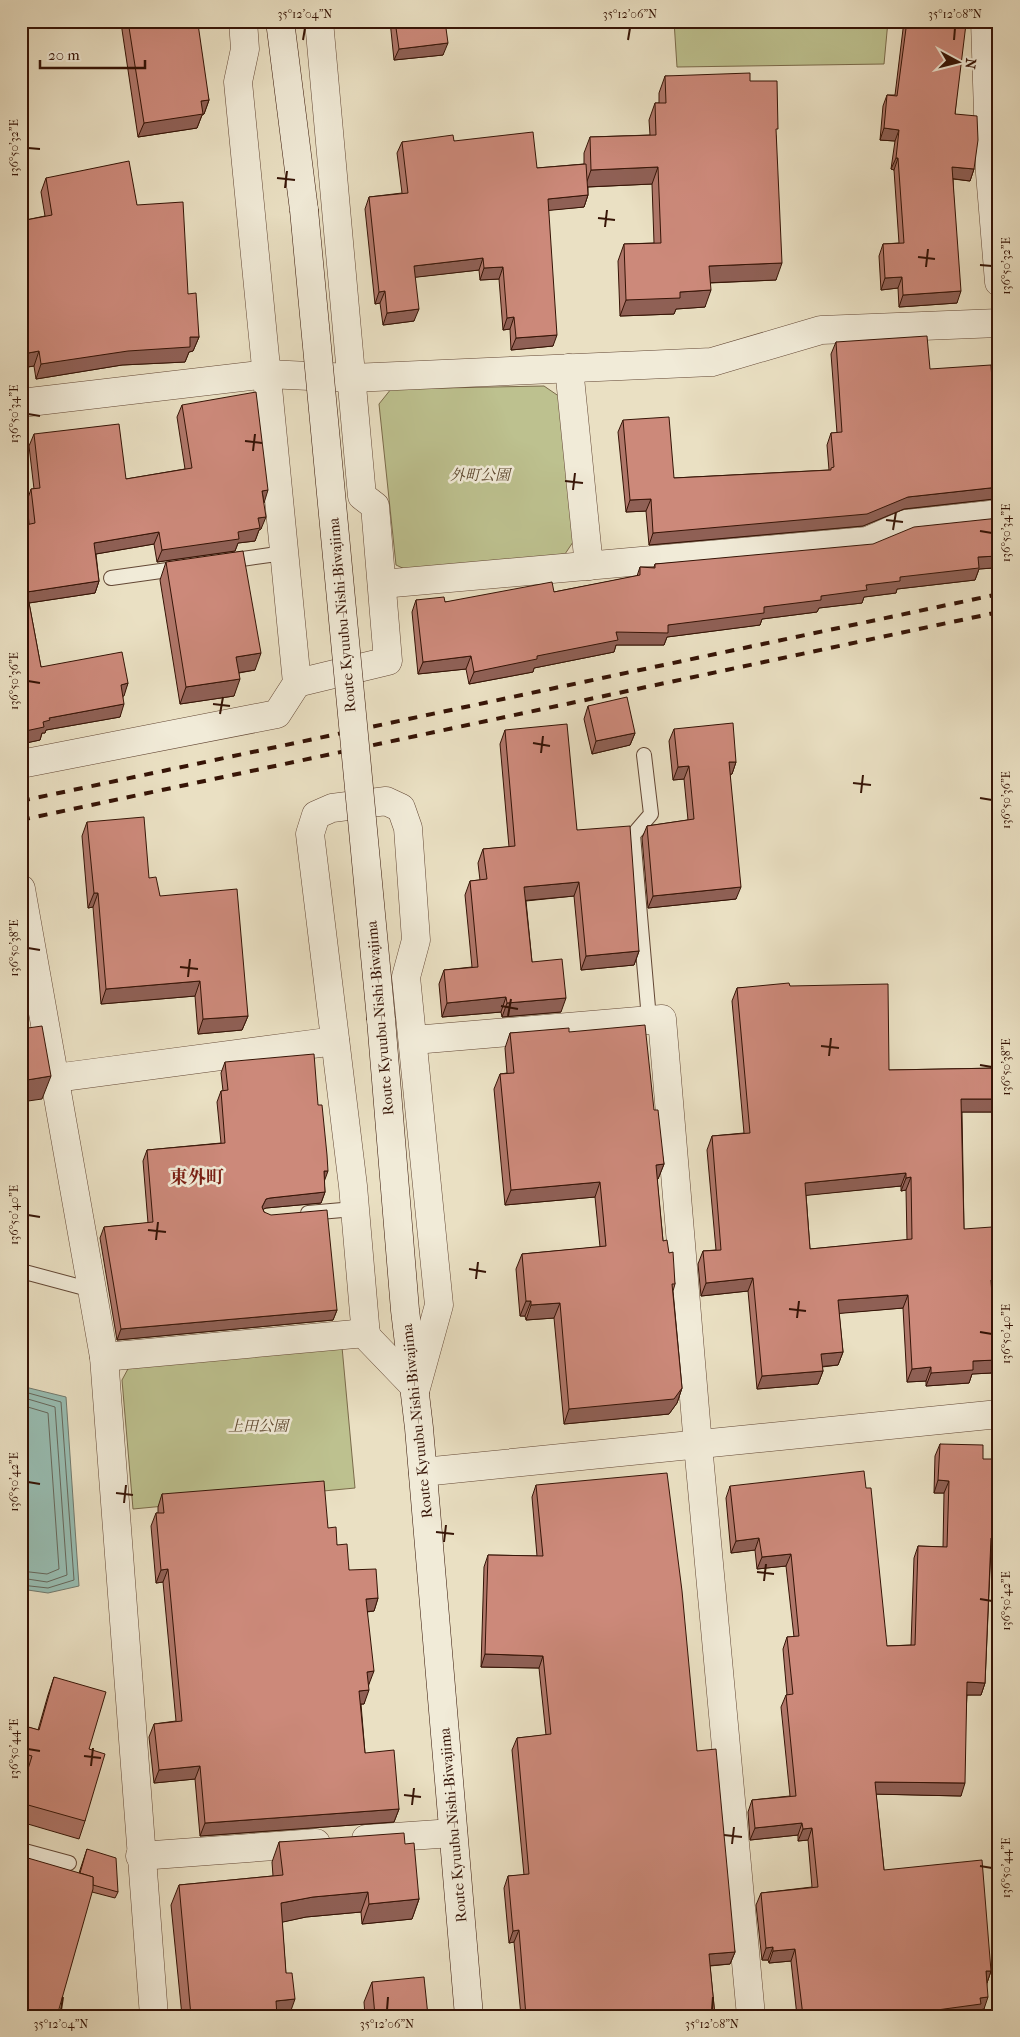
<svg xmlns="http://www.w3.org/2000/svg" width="1020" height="2037" font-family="'IM FELL French Canon','Noto Serif JP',serif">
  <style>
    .green { fill: #bdc18f; stroke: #7a6a4a }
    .water { fill: #98bdb2; stroke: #71796d }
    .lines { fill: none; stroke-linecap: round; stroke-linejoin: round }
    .shore { stroke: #67685c; stroke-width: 1 }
    .service-casing { stroke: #634735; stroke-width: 16 }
    .minor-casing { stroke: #634735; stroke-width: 29 }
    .tertiary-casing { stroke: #634735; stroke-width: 29 }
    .secondary-casing { stroke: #361406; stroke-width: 29 }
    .service { stroke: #f1ebd8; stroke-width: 14 }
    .minor { stroke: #f1ebd8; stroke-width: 28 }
    .tertiary { stroke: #f1ebd8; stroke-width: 28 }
    .secondary { stroke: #f1ebd8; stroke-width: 28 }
    .rail { stroke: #361406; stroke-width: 4; stroke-dasharray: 9 9; stroke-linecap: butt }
    .secondary-bridge-casing { stroke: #361406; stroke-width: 29; stroke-linecap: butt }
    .secondary-bridge { stroke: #f1ebd8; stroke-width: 28 }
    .wall { fill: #af7669; stroke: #361406; fill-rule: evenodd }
    .shaded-wall { fill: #8f6055; stroke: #361406 }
    .building { fill: #cc897a; stroke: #361406; fill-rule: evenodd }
    .ticks { fill: none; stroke: #361406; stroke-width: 2 }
    .labels { text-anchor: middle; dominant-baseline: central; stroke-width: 5; stroke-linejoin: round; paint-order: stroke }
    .park-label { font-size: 15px; font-style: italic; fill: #5e482f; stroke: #f1ebd8 }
    .street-label { font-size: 15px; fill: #361406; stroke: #f1ebd8 }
    .quarter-label { font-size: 18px; font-weight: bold; fill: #7a1f14; stroke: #f1ebd8 }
    .neatline { fill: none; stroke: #361406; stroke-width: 2 }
    .ticks-label { font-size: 12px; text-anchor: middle; fill: #361406 }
  </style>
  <rect width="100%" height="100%" fill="#eae0c3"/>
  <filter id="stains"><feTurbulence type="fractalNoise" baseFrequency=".004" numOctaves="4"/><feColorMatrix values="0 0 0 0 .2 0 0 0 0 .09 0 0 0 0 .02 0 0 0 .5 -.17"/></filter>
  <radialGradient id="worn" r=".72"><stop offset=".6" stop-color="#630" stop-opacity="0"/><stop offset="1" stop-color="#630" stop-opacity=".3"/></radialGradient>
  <g class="green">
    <path d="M674,21H888L884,64L677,67Z"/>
    <path d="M544,386L563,399L573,542L565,554L409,571L396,565L379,404L391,389Z"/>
    <path d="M342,1347L355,1488L133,1509L122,1380L129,1367Z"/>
  </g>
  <path class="water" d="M21,1386L66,1397L79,1586L48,1593L21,1589Z"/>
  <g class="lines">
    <g class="shore">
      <path d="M21,1391L61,1402L74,1580L48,1588L21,1585"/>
      <path d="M21,1397L55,1407L67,1575L47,1582L21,1578"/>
      <path d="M21,1405L48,1413L59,1569L47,1574L21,1571"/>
    </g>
    <defs>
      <g id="service">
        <path d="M228,561L284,553"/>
        <path d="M111,578L182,568"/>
        <path d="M644,755L651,814L633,835L649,1019"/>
        <path d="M308,1213L354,1209"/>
        <path d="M21,1271L92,1290"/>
        <path d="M21,1850L69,1863"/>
      </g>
      <g id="minor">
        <path d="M985,21L990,173L999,282"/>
        <path d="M569,368L589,566"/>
        <path d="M21,403L267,374L352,378L712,362L821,330L999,323"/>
        <path d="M382,584L867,541L906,524L999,514"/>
        <path d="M297,683L388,661L375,506L362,496L319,21"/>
        <path d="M21,764L277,714L297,683L238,82L245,49L243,21"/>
        <path d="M386,801L401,808L408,828L416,940L406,977L439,1305L416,1388L366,1336L353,1186L310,834L316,815L332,808Z"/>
        <path d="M21,889L104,1357L154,2016"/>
        <path d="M414,1040L662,1019L698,1445L751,2016"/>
        <path d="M55,1078L335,1041"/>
        <path d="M104,1357L366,1333"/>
        <path d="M366,1839L453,1833"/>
        <path d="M140,1856L316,1843"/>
      </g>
      <path id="tertiary" d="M423,1472L999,1414"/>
      <g id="secondary">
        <path d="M280,21L304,210"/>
        <path d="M381,1019L405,1310L419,1428L469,2016"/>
      </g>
    </defs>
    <use href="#service" class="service-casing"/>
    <use href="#minor" class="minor-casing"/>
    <use href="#tertiary" class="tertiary-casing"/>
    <use href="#secondary" class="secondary-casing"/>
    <use href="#service" class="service"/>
    <use href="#minor" class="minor"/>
    <use href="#tertiary" class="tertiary"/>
    <use href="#secondary" class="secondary"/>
    <g class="rail">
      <path d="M21,801L999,594"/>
      <path d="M21,820L999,612"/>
    </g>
    <defs>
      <path id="secondary-bridge" d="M304,210L381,1019"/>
    </defs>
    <use href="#secondary-bridge" class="secondary-bridge-casing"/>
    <use href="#secondary-bridge" class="secondary-bridge"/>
  </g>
  <g class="wall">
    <path d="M103,21H189L209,100L204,114L202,115L197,128L138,137L121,23L103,26Z"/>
    <path d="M390,21H445L443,55L394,60Z"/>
    <path d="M904,21H963L955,114L974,169L970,181L953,179L957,303L899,307L898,288L881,290L879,256L883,244L899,243L894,170L891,169L895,141L880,140L883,106L887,95H895Z"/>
    <path d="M665,76L750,81L776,136V280L710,283L705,307L676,309L674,314L620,316L618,261L624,244L654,243L652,184L588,187V195L584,207L548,210L553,346L511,350L510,329L503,330L499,279L480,280L479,270L415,277L414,321L383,325L380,303L375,304L365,209L369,197L402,193L397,153L402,142L454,141L537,168L584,164V153L590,137L650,135L649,120L655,103H659V93Z"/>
    <path d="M46,178L137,205L188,294L199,337L193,351L189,352L185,362L122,365L36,379L34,366L21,368V221L45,216L41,192Z"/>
    <path d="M836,342L930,369L994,499L904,509L863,526L649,545L646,511L626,512L618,432L623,420L674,478L829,470L827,445L831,433H837L831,354Z"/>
    <path d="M182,405L263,503L261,529L259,530L255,541L238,543L235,551L157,562L154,544L96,554L99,581L95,593L29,603L41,667L128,683L123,696L120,717L46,730L45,733H42L40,740L21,744V526L29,524L27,501L31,489H34L29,446L34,434L126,479L185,469L177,417Z"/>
    <path d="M997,545L993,568L979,569L975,580L897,589L896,593L864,597L862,603L819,608L817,612L762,619L760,625L667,637L664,645H616L614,652L534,668L533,672L469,684L466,669L418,674L412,612L416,600L445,602L554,592L637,576L640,567H654L655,564Z"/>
    <path d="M166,562L255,670L239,673L234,696L180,704L160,580Z"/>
    <path d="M588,706L635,733L630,745L592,754L584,719Z"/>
    <path d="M674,729L736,762L732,774L730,775L736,899L648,908L642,838L647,826L688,820L684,779L673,780L669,741Z"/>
    <path d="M505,730L577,830L639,951L634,965L581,970L574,896L526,901L532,962L561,1012L502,1017L501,1012L442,1017L439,984L444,970L472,967L465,895L470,881L480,880L478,863L483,849L509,847L500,744Z"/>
    <path d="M87,822L149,878L160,896L248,1016L242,1030L198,1034L195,996L101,1004L93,907L88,908L82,836Z"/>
    <path d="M790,986L889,1070L999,1068V1112H962L964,1229L995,1279L992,1288L996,1360L991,1373L972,1374L969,1383L926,1386V1381L907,1382L903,1308L839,1313L843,1352L838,1365L822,1367L823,1371L818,1384L757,1389L748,1291L701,1296L698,1264L703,1251L716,1250L707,1150L712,1136L744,1133L732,1001L737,988ZM901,1186V1191L906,1190L907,1240L810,1249L806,1195Z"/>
    <path d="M569,1032L654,1110L664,1164L658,1179H657L663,1241L669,1253L675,1284L673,1291L682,1388L677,1403L669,1414L564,1424L554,1318L526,1320L525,1316H520L516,1269L522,1254L600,1247L595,1197L505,1205L494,1089L500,1074L507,1073L505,1048L510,1033Z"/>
    <path d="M225,1062L324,1180L325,1192L321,1203L266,1208L263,1209L264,1212L337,1310L333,1320L117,1340L100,1238L104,1227L148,1223L143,1161L147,1150L221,1143L217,1102L221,1091H223L221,1073Z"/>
    <path d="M940,1444L983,1459L991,1547L985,1683L981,1695H967L961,1796L876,1794L884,1870L991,1971L987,1983L984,2009L979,2010L977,2016H797L791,1961L769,1963L768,1960H762L756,1905L761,1893L812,1887L808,1840L798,1841V1835L750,1840L748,1812L752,1800L790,1796L781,1707L786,1695H787L783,1649L787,1637H794L786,1566L757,1569L755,1550L731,1553L726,1498L730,1486L887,1646L911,1645L914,1558L918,1546L943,1547L944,1493H934L935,1456Z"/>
    <path d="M536,1485L697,1751L735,1952L730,1964L710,1966L715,2016H521L514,1942L509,1943L504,1888L508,1876L524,1875L512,1750L517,1738L546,1735L539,1668L481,1667L484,1567L488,1555L537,1556L532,1497Z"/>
    <path d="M162,1494L328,1528L337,1545L349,1570L378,1598L374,1611L367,1612L369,1684L364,1704H361L365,1753L399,1809L394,1822L200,1836L195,1779L154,1783L149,1737L154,1724L176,1721L163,1582L156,1583L151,1526L156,1513H158V1507Z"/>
    <path d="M54,1677L89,1749L85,1821L79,1839L21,1822V1787L25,1774L21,1772V1725L38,1730L48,1695Z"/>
    <path d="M279,1842L405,1844L419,1899L412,1919L362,1924L361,1912L306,1917L282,1922L289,2016H182L171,1905L179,1885L273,1876L272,1862Z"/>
    <path d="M87,1849L118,1892L115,1898L92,1892L79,1873Z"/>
    <path d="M372,1982L428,2016H365L364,2002Z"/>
  </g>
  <g class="shaded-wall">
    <path d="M105,21H122L121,23L103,26Z"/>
    <path d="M448,43L443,55L394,60L399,49Z"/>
    <path d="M209,100L204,114L202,115L197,128L138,137L144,123L201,101Z"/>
    <path d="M884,128L899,130L895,141L880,140Z"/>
    <path d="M896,158H898L894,170L891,169Z"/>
    <path d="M658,167L652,184L585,187L591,170Z"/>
    <path d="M952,167L974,169L970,181L948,178Z"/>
    <path d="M588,195L584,207L543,211L548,199Z"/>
    <path d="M483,258L479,270L409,278L414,266Z"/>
    <path d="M782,263L776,280L703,283L709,266Z"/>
    <path d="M503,267L499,279L480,280L484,268Z"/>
    <path d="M902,277L898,288L881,290L885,278Z"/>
    <path d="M711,290L705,307L676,309L674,314L620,316L626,300L680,292Z"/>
    <path d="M385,291L380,303L375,304L379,292Z"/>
    <path d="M961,291L957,303L899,307L903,295Z"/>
    <path d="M419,309L414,321L383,325L387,313Z"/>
    <path d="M514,317L510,329L503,330L507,318Z"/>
    <path d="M557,335L553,346L511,350L516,338Z"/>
    <path d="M190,337H199L193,351L189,352L185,362L122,365L36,379L41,364Z"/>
    <path d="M39,351L34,366L21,368V358L23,354Z"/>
    <path d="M999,487L994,499L904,509L863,526L649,545L653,533L908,497Z"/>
    <path d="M268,490L264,503L262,491Z"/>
    <path d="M651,499L646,511L626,512L630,500Z"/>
    <path d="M266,517L261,529L259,530L255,541L238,543L235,551L157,562L162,550L238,532L258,518Z"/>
    <path d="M159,532L154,544L90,555L94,543Z"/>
    <path d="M995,533H999V545H991Z"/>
    <path d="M998,556L993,568L979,569L975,580L897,589L896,593L864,597L862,603L819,608L817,612L762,619L760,625L667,637L664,645H616L614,652L534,668L533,672L469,684L474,672L537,656L616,632L668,625L764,607L821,596L900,577L978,557Z"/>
    <path d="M99,581L95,593L22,604L27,592Z"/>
    <path d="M261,653L255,670L230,674L236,657Z"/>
    <path d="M471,656L466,669L418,674L423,662Z"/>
    <path d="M240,679L234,696L180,704L186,687Z"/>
    <path d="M128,683L124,696L116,697L121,685Z"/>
    <path d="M124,704L120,717L46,730L45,733H42L40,740L21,744V732L49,718Z"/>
    <path d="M635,733L630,745L592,754L596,741Z"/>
    <path d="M729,762H736L732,774L725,775Z"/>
    <path d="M689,766L684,779L673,780L678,767Z"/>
    <path d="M579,882L574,896L519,901L524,887Z"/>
    <path d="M741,887L736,899L648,908L653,896Z"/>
    <path d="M94,893H98L93,907L88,908Z"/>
    <path d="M639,951L634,965L581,970L586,956Z"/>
    <path d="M200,981L195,996L101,1004L106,989Z"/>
    <path d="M506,997L501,1012L442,1017L447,1003Z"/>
    <path d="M566,998L561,1012L502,1017L507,1003Z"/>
    <path d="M248,1016L242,1030L198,1034L203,1019Z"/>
    <path d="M51,1076L42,1099L21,1102V1081Z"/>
    <path d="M961,1099H999V1112H956Z"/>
    <path d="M664,1164L658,1179L650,1180L656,1165Z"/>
    <path d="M324,1171H328L324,1182Z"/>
    <path d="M906,1173L901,1186L800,1196L805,1183Z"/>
    <path d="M911,1177L906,1190L901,1191L906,1178Z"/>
    <path d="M600,1182L595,1197L505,1205L511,1190Z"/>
    <path d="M325,1192L321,1203L266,1208L262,1210V1207L266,1199L270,1198Z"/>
    <path d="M753,1278L748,1291L701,1296L706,1283Z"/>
    <path d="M995,1279L990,1292L991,1280Z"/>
    <path d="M908,1295L903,1308L833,1314L838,1300Z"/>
    <path d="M526,1301H531L525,1316H520Z"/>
    <path d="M560,1303L554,1318L526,1320L531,1305Z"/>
    <path d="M337,1310L333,1320L117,1340L121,1329Z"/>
    <path d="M843,1352L838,1365L816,1367L821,1354Z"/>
    <path d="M996,1360L991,1373L972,1374L969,1383L926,1386L931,1373L973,1361Z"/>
    <path d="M931,1367L926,1381L907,1382L912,1369Z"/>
    <path d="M823,1371L818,1384L757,1389L762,1376Z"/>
    <path d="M682,1388L677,1403L669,1414L564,1424L569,1409Z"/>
    <path d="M938,1480L949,1481L944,1493H934Z"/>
    <path d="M759,1538L755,1550L731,1553L736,1541Z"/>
    <path d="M991,1538H994L989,1550Z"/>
    <path d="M791,1554L786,1566L757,1569L762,1557Z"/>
    <path d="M168,1569L163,1582L156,1583L161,1570Z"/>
    <path d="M378,1598L374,1611L361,1612L366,1599Z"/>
    <path d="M485,1654L543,1656L539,1668L481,1667Z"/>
    <path d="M374,1671L369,1684L362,1685L367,1672Z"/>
    <path d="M967,1682L985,1683L981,1695H963Z"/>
    <path d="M369,1690L364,1704H355L359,1691Z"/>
    <path d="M200,1766L195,1779L154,1783L159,1770Z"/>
    <path d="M875,1782L965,1783L961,1796L870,1794Z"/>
    <path d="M399,1809L394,1822L200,1836L205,1823Z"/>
    <path d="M802,1823L798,1835L750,1840L755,1828Z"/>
    <path d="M812,1828L808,1840L798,1841L803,1829Z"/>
    <path d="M368,1892L361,1912L306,1917L274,1924L281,1903L313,1897Z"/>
    <path d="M419,1899L412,1919L362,1924L369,1904Z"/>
    <path d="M519,1930L514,1942L509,1943L513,1931Z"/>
    <path d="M773,1947L768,1960H762L766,1948Z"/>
    <path d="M795,1949L791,1961L769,1963L773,1951Z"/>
    <path d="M735,1952L730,1964L705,1966L709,1954Z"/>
    <path d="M986,1971H991L987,1983Z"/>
    <path d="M988,1997L984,2009L979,2010L977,2016H935L937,2010L980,1998Z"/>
    <path d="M295,1999L289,2016H270L276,2001Z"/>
  </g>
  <g class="building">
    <path d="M128,21H189L190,25L198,24L209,100L201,101L203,114L144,123Z"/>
    <path d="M395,21H445L448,43L399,49Z"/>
    <path d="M907,21H963V23L966,24L955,114L977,116L978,140L974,169L952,167L961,291L903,295L902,277L885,278L883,244L904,243L898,158H896L899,130L884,128L887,95L897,96Z"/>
    <path d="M750,73V81H777L778,129H776L782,263L709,266L711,290L680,292V298L626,300L624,244L661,243L658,167L591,170L590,137L656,135L655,103H666L665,76Z"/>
    <path d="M533,132L537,168L586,164L588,195L548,199L557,335L516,338L514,317L507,318L503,267L484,268L483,258L414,266L419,309L387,313L385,291L379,292L369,197L408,193L402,142L453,135L454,141Z"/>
    <path d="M129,161L137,205L183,202L188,294L196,293L199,337H190V347L128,351L41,364L39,351L23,354L21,347V221L52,215L46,178Z"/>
    <path d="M927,336L930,369L991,365L999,487L908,497L867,514L653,533L651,499L630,500L623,420L669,417L674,478L831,470V468L834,467L831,433L842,432L836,342Z"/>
    <path d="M256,392L268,490L262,491L266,517L258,518L260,528L238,532L239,539L162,550L159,532L94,543L99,581L27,592L41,667L122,652L128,683L121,685L124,704L49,718L50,720L43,722L44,727L21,732V526L35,523L31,489L40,488L34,434L119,424L126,479L192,468L182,405Z"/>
    <path d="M999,518V533H995L998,556L978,557L979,568L900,577V581L866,585L867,590L821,596V600L764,607V613L668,625V633L616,632L618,640L537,656V659L474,672L471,656L423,662L416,600L444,597L445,602L552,582L554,592L640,575V567L655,568V564L873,544L914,527Z"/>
    <path d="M243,551L261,653L236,657L240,679L186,687L166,562Z"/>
    <path d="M627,697L635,733L596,741L588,706Z"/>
    <path d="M733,723L736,762H729L741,887L653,896L647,826L694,819L689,766L678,767L674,729Z"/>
    <path d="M567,724L577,830L630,826L639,951L586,956L579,882L524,887L532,962L562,959L566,998L507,1003L506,997L447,1003L444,970L478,967L470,881L487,879L483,849L515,846L505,730Z"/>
    <path d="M144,817L149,878L156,877L160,896L237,889L248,1016L203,1019L200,981L106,989L98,893H94L87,822Z"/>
    <path d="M789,983L790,986L888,984L889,1070L999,1068V1099H961L964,1229L992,1227L995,1279L991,1280L996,1360L973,1361V1370L931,1373V1367L912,1369L908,1295L838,1300L843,1352L821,1354L823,1371L762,1376L753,1278L706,1283L703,1251L721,1250L712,1136L750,1133L737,988ZM906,1173V1178L911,1177L912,1239L810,1249L805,1183Z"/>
    <path d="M645,1025L654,1110H658L664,1164L656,1165L663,1241L667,1240L669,1253L673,1252L675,1284H672L682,1388L674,1399L569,1409L560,1303L531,1305V1301H526L522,1254L606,1246L600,1182L511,1190L500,1074L514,1073L510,1033L569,1028V1032Z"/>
    <path d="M42,1026L51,1076L21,1081V1029Z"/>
    <path d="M314,1054L318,1105H322L327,1155L328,1171H324L325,1192L270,1198L266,1199L262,1207L264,1212L271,1215L327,1210L337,1310L121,1329L104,1227L153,1222L147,1150L225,1143L221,1091L228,1090L225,1062Z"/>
    <path d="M940,1444L983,1445V1459H995L994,1538H991L985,1683L967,1682L965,1783L875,1782L884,1870L982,1860L991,1971H986L988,1997L980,1998L981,2004L937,2010L938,2016H803L795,1949L773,1951V1947L766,1948L761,1893L818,1887L812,1828L803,1829L802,1823L755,1828L752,1800L796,1796L786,1695L793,1694L787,1637L799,1636L791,1554L762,1557L759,1538L736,1541L730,1486L864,1471L866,1488H871L887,1646L915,1645L918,1546L947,1547L949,1481L938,1480Z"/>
    <path d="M667,1473L682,1591L697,1751L716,1749L735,1952L709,1954L715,2016H526L519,1930L513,1931L508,1876L529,1874L517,1738L551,1734L543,1656L485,1654L488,1555L543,1556L536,1485Z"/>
    <path d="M324,1481L328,1528L336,1527L337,1545L347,1544L349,1570L376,1569L378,1598L366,1599L374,1671L367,1672L369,1690L359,1691L365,1753L394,1750L399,1809L205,1823L200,1766L159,1770L154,1724L182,1721L168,1569L161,1570L156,1513H164L162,1494Z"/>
    <path d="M54,1677L106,1692L89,1749L105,1754L85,1821L21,1803V1792L32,1756L21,1753V1725L39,1730Z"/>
    <path d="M404,1833L405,1844L414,1843L419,1899L369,1904L368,1892L313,1897L281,1903L286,1973H292L295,1999L276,2001L277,2016H191L179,1885L283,1875L279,1842Z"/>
    <path d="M87,1849L116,1858L118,1892L93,1885V1877L80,1873Z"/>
    <path d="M21,1856L93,1877V1889L57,2016H21Z"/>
    <path d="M424,1977L428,2016H375L372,1982Z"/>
  </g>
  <path class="ticks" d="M303,40L305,28M628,40L630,28M954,40L955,28M28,148L40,149M277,178L295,180M285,188L287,171M598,218L615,220M605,227L607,210M918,257L935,259M980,265L992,266M926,267L928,249M28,414L40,416M245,441L262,443M253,451L255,434M565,481L583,483M573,490L575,473M886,520L903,522M893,530L896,512M980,531L992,533M28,681L40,683M213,704L230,706M220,714L223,697M533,743L550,746M541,753L543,736M853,783L871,785M861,793L863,775M980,798L992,800M28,948L40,950M180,967L198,969M188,977L190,959M501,1006L518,1009M508,1016L511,999M821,1046L839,1048M829,1056L831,1038M980,1065L992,1067M28,1215L40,1217M148,1230L166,1232M156,1240L158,1222M469,1269L486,1272M476,1279L478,1262M789,1309L806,1311M797,1318L799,1301M980,1332L992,1334M28,1482L40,1484M116,1493L133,1495M124,1503L126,1485M436,1532L454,1534M444,1542L446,1525M757,1572L774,1574M764,1581L766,1564M980,1599L992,1601M28,1749L40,1751M84,1756L101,1758M91,1766L93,1748M404,1795L421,1797M412,1805L414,1788M724,1835L742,1837M732,1844L734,1827M980,1866L992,1868M61,2010L63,1997M387,2010L388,1997M712,2010L713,1997"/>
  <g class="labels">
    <g class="park-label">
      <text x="480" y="475">外町公園</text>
      <text x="258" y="1426">上田公園</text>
    </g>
    <g class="street-label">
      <text transform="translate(342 615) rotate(-95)">Route Kyuubu-Nishi-Biwajima</text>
      <text transform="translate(380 1018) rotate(-95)">Route Kyuubu-Nishi-Biwajima</text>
      <text transform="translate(417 1421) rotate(-96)">Route Kyuubu-Nishi-Biwajima</text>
      <text transform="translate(453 1825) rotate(-95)">Route Kyuubu-Nishi-Biwajima</text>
    </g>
    <g class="quarter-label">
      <text x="197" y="1177">東外町</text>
    </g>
  </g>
  <rect width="1020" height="2037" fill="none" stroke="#eae0c3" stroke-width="55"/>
  <g transform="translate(958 62) rotate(97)" stroke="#f1ebd8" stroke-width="4" paint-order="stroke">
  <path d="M0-4L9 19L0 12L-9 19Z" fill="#361406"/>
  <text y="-8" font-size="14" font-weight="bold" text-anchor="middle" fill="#361406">N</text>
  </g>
  <path d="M40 60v8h105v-8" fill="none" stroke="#361406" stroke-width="2.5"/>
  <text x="48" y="60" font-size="15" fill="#361406" stroke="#f1ebd8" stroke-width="4" paint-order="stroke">20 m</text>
  <rect x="28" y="28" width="964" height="1982" class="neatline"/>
  <g class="ticks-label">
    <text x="305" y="18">35°12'04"N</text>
    <text x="630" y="18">35°12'06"N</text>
    <text x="955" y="18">35°12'08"N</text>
    <text transform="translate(14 148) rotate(-90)" y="4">136°50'32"E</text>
    <text transform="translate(1006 266) rotate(-90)" y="4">136°50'32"E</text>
    <text transform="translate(14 414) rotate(-90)" y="4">136°50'34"E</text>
    <text transform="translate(1006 533) rotate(-90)" y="4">136°50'34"E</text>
    <text transform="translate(14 681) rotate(-90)" y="4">136°50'36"E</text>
    <text transform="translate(1006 800) rotate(-90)" y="4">136°50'36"E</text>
    <text transform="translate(14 948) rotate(-90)" y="4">136°50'38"E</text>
    <text transform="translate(1006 1067) rotate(-90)" y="4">136°50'38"E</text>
    <text transform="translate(14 1215) rotate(-90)" y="4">136°50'40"E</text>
    <text transform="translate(1006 1334) rotate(-90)" y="4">136°50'40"E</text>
    <text transform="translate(14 1482) rotate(-90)" y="4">136°50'42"E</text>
    <text transform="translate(1006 1601) rotate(-90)" y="4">136°50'42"E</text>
    <text transform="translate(14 1749) rotate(-90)" y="4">136°50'44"E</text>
    <text transform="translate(1006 1868) rotate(-90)" y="4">136°50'44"E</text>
    <text x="61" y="2028">35°12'04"N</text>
    <text x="387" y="2028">35°12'06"N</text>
    <text x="712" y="2028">35°12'08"N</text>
  </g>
  <rect width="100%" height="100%" filter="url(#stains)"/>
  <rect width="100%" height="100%" fill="url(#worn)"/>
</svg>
